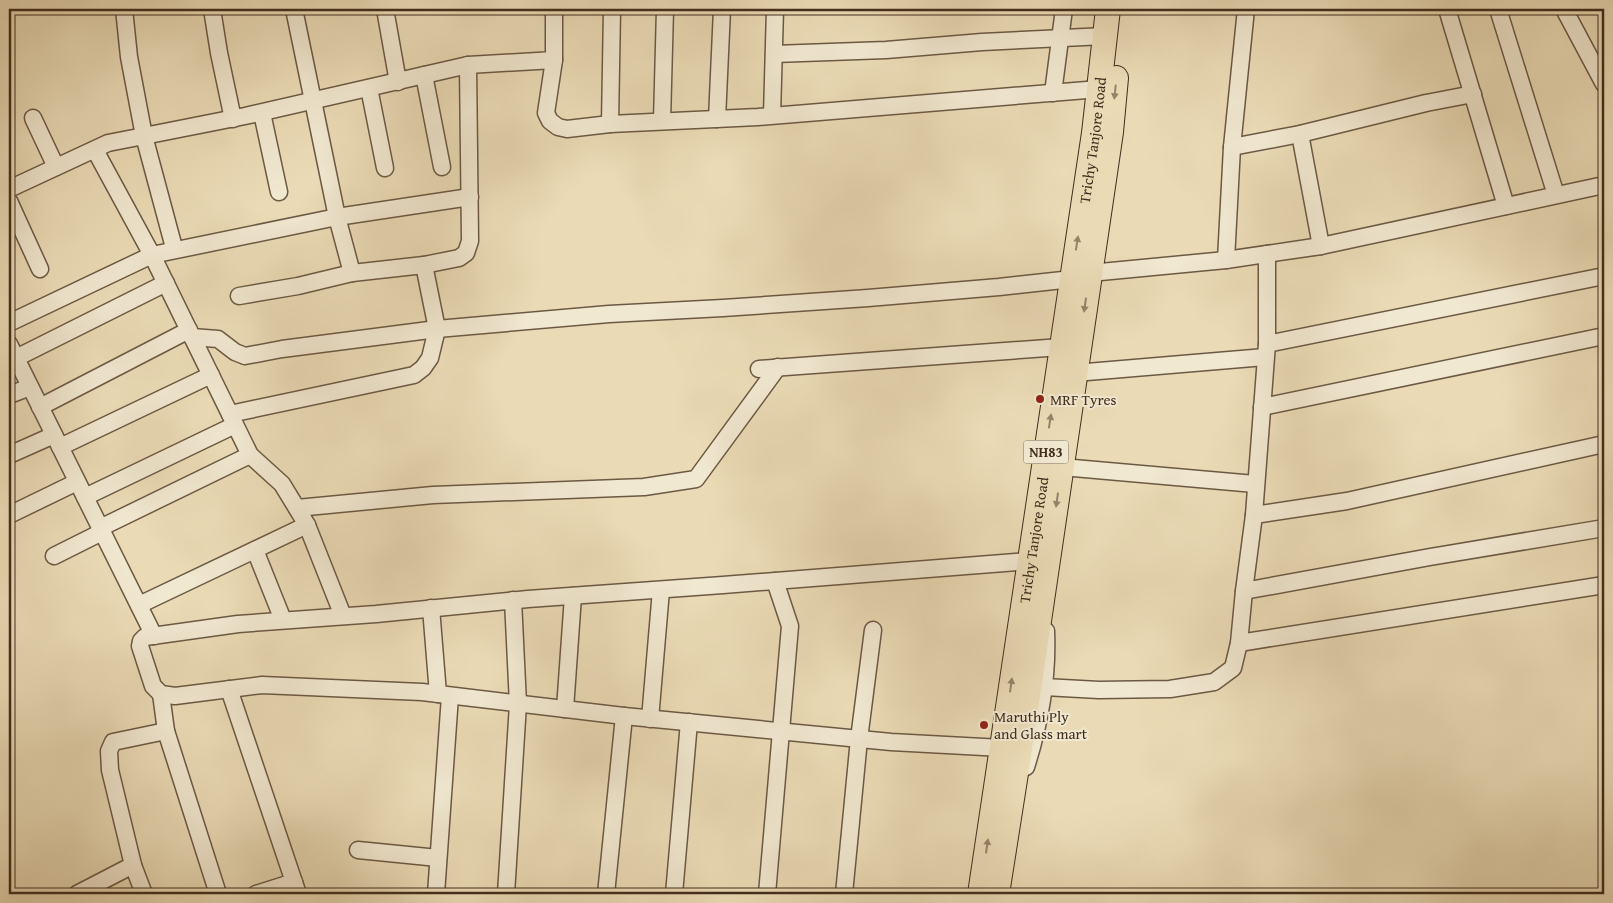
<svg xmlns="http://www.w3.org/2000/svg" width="1613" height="903" font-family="'Gentium Book Plus',serif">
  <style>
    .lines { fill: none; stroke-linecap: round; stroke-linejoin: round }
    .minor-casing { stroke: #6c5944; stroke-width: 19 }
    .highway-casing { stroke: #422e1e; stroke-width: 26 }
    .minor { stroke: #f1e8d0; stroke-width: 16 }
    .highway { stroke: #eadbb6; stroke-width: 24 }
    .oneway { fill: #96846a }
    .poi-dot { fill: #8f2418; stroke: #f1e8d0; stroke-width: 2 }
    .labels { text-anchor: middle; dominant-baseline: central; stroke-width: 4; stroke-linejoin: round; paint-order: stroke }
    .shield { fill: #f1e8d0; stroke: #766653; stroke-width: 1 }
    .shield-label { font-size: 14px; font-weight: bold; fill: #422e1e }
    .street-label { font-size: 15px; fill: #422e1e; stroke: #f1e8d0 }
    .poi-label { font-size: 15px; fill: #422e1e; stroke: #f1e8d0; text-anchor: start }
  </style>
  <rect width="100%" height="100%" fill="#eadbb6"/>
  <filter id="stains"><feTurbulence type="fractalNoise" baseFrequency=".004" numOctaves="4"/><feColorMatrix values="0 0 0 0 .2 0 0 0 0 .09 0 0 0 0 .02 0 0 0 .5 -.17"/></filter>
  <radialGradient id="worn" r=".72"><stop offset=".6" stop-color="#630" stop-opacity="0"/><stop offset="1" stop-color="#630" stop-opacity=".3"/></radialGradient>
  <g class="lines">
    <defs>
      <g id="minor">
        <path d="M124,9L129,57L144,136L245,116L468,65L554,60V9"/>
        <path d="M212,9L219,53L233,119"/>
        <path d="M294,9L337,217L352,273"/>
        <path d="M385,9L398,82"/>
        <path d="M1447,9L1506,206"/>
        <path d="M1498,9L1556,195"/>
        <path d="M1564,9L1604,84"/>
        <path d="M774,54L886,50L982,42L1105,36"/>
        <path d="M554,60L546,113L550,121L558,127L567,129L610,124L758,117L1099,89"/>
        <path d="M424,75L442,167"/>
        <path d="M369,88L385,168"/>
        <path d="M1053,93L1064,9"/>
        <path d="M262,113L279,192"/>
        <path d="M772,115L775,9"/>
        <path d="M33,118L56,167"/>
        <path d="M717,119L722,9"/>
        <path d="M662,121L665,9"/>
        <path d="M610,124L612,9"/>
        <path d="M1300,134L1321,246"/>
        <path d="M1232,147L1300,134L1426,103L1473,94"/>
        <path d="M95,150L152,255L250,455L100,528"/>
        <path d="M9,189L108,143L144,136L173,244"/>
        <path d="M9,201L40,269"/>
        <path d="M1226,260L1232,147L1246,9"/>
        <path d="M1090,273L1226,260L1321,246L1604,185"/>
        <path d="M239,296L298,286L352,273L424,265L459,258L466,253L470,241L468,65"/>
        <path d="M9,323L152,255L337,217L470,197"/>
        <path d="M192,337L218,339L235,352L245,356L282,349L437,329L609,314L723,308L868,298L999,287L1072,279"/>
        <path d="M9,344L154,636"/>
        <path d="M1267,344L1604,276"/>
        <path d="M16,358L166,283"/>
        <path d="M759,369L1061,347"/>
        <path d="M1075,373L1265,357"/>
        <path d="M9,395L30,387"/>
        <path d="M40,407L189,330"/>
        <path d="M1262,407L1604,336"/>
        <path d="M230,414L414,375L423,368L430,358L437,329L424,265"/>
        <path d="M60,447L211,375"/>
        <path d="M9,455L54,435"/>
        <path d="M250,455L282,484L307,525L343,616"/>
        <path d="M1062,467L1255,484"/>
        <path d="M85,497L235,425"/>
        <path d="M297,508L433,495L644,487L696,479L778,367"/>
        <path d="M9,515L77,482"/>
        <path d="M1254,515L1347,501L1604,444"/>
        <path d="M255,550L283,620"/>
        <path d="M54,556L102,532"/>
        <path d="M1244,591L1430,557L1604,528"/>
        <path d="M139,605L307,525"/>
        <path d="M431,608L438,694"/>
        <path d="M1239,643L1604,585"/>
        <path d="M1044,687L1099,690L1170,689L1214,682L1233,668L1239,643L1244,591L1254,515L1267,344V254"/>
        <path d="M229,689L298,894"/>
        <path d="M161,694L166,731L218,894"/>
        <path d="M565,709L573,596"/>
        <path d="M650,719L661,590"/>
        <path d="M1002,748L891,742L624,716L422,692L262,685L175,696L161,694L153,686L140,646L141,641L145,637L238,624L376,614L528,599L723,585L1029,561"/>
        <path d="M1026,767C1040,723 1048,677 1046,631"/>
        <path d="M358,850L438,858"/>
        <path d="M77,894L133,865"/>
        <path d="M144,894L133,865L110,770L109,751L113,742L166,731"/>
        <path d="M256,894L294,882"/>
        <path d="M436,894L450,696"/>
        <path d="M506,894L518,704L513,600"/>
        <path d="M606,894L624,716"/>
        <path d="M674,894L689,722"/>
        <path d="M767,894L790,626L775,581"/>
        <path d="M844,894L859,739L873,630"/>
      </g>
      <g id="highway">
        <path id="s1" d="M980,894L1094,133L1108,9"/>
        <path d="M997,894L1025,716L1111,132L1116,78"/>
      </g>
    </defs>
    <use href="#minor" class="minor-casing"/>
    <use href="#highway" class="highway-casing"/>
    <use href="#minor" class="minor"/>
    <use href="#highway" class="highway"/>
  </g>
  <defs><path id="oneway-solid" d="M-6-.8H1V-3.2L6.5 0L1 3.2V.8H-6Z" transform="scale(1.25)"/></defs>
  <g class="oneway">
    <use href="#oneway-solid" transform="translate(1115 92) rotate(96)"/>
    <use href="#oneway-solid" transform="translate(1077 243) rotate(-81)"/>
    <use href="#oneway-solid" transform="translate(1085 305) rotate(98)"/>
    <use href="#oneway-solid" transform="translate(1050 421) rotate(-81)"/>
    <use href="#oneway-solid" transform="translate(1057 500) rotate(98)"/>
    <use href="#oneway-solid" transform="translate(1011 685) rotate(-82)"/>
    <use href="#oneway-solid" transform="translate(987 846) rotate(-82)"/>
  </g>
  <g class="poi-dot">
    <circle cx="1040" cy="399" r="5"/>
    <circle cx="984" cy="725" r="5"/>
  </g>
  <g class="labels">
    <rect class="shield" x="1023.5" y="440.5" width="45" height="23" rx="4"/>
    <g class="shield-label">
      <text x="1046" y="452">NH83</text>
    </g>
    <g class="street-label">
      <text stroke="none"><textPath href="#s1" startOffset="762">Trichy Tanjore Road</textPath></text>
      <text stroke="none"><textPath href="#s1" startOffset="358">Trichy Tanjore Road</textPath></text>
    </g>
    <g class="poi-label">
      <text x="1050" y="399">MRF Tyres</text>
      <text x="994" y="716">Maruthi Ply<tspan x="994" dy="17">and Glass mart</tspan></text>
    </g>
  </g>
  <rect width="1613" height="903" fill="none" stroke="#eadbb6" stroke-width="30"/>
  <rect x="10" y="10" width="1593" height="883" fill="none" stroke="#422e1e" stroke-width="2.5"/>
  <rect x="15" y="15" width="1583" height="873" fill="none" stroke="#422e1e"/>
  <rect width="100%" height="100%" filter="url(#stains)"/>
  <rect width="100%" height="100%" fill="url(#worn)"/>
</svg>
